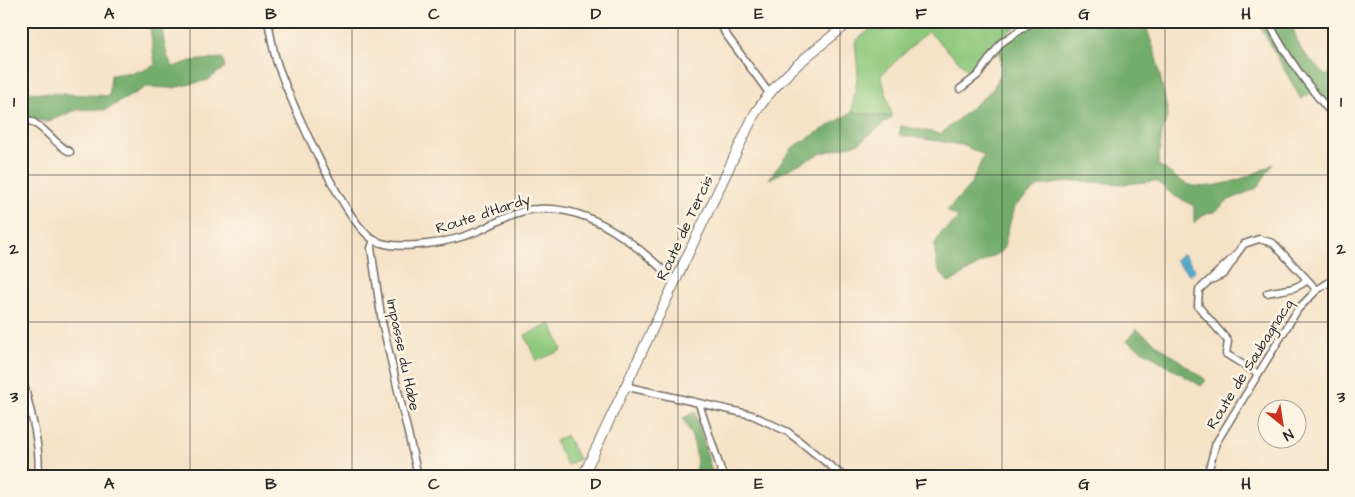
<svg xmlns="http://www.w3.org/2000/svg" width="1355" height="497" font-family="'Architects Daughter',sans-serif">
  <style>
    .green { fill: #8fc97d; stroke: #5d7a54 }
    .forest { fill: #73ad6c; stroke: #4f6c4c }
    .water { fill: #51abcf; stroke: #3e6b7d }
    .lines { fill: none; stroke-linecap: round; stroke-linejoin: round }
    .minor-casing { stroke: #726b62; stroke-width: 9 }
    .major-casing { stroke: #726b62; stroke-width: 11 }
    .minor { stroke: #fff; stroke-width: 6 }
    .major { stroke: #fff; stroke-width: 9 }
    .grid { fill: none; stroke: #2b2b2b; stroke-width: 1; stroke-opacity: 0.55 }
    .labels { text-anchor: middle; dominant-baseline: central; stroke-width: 5; stroke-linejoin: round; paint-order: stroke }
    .street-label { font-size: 15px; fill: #2b2b2b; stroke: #fcf5e5 }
    .neatline { fill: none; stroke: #2b2b2b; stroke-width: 2 }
    .grid-label { font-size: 16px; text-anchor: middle; font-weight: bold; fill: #2b2b2b }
  </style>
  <rect width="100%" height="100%" fill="#fcf5e5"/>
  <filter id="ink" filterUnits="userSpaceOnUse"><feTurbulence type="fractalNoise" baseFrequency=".02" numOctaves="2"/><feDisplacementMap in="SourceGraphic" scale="10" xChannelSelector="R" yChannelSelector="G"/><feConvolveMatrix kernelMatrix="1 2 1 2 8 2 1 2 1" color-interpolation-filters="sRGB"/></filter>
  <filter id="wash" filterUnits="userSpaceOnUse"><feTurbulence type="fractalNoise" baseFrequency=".0096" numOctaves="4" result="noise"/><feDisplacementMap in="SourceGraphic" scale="20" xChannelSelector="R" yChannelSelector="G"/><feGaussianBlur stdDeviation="1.12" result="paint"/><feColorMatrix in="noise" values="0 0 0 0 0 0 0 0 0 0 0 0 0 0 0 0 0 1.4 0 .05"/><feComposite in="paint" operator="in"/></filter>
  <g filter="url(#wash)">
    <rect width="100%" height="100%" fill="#f5e3c8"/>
    <g class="green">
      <path d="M880,21H1026C1015,28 1004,32 996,41C986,51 983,64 972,74L928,31L881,75L892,117L852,112L858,72L855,42Z"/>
      <path d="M551,324L562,350L536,361L525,335Z"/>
      <path d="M21,401L28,434L29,456L21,460Z"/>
      <path d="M566,435L579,459L567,465L555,441Z"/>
    </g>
    <g class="forest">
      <path d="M149,21H160L167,56L173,67L191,61L222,58L225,67L208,80L173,88L146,87L105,110L78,109L47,122L21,117V92L109,96L111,75L142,71L155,65Z"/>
      <path d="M1033,21H1144L1155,52L1168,114L1162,133L1158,165C1168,170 1177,180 1187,184C1209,193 1254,176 1273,164L1257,188L1227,201L1216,211L1204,215L1194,223V206L1173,195L1156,181L1123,184L1075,181L1038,186L1014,207L1003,250L949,283L938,270L934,245L942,232L959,218L947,211L971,184L984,155L962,145L899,135L901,126L941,134L993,89L1001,73L999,38L1018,33Z"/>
      <path d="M1257,21H1290L1301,50L1326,76L1334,70V110L1315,90L1301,99Z"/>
      <path d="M852,112L892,117L859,143L819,154L769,179L792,148Z"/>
      <path d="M1136,329L1206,380L1201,386L1127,341Z"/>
      <path d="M695,412L713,476H694C701,456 692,435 683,418Z"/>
    </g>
    <path class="water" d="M1183,254L1196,270L1190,275L1182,268L1185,265L1182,268L1175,261Z"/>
  </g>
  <g filter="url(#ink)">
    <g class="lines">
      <defs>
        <g id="minor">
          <path d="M268,21C271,36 273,52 278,66C291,101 344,223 374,240C389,248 411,246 427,244C444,242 462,238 478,231C496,223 518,209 538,209C593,206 637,245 675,281"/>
          <path d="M719,21L725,33L769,93"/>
          <path d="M1268,21C1286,56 1308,87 1334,116"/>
          <path d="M960,89L978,75L1001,43L1033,21"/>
          <path d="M21,118C43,122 52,143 70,152"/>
          <path d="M374,240L371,248L382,322L418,476"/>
          <path d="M1211,280L1224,274L1234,259"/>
          <path d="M1267,293C1282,289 1295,291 1307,280"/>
          <path d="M21,373C28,402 42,447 38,476"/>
          <path d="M1258,374L1226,354L1228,341L1198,306L1199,290L1235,256L1244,244L1259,239L1273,243L1317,290"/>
          <path d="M624,386L752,415L788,432L843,476"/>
          <path d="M699,404L723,476"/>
          <path d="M1207,476L1216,443L1298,309L1317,290L1334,279"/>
        </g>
        <path id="major" d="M583,476L754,115C779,75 815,50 851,21"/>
      </defs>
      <use href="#minor" class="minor-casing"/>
      <use href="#major" class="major-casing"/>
      <use href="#minor" class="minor"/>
      <use href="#major" class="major"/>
    </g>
  </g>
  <path class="grid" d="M190,21V476M352,21V476M515,21V476M678,21V476M840,21V476M1002,21V476M1165,21V476M21,175H1334M21,322H1334"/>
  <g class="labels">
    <g class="street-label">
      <text transform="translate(483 214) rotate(-18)">Route d'Hardy</text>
      <text transform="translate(685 228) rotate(-65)">Route de Tercis</text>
      <text transform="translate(403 355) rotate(78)">Impasse du Habe</text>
      <text transform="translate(1250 364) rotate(-58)">Route de Saubagnacq</text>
    </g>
  </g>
  <rect width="1355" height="497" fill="none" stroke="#fcf5e5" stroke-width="55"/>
  <g transform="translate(1282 424) rotate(150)"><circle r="24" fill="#fcf5e5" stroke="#a8a49b"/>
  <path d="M0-4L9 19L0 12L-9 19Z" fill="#c8321e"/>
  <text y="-8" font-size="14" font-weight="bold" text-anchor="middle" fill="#2b2b2b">N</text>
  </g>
  <rect x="28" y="28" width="1300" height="442" class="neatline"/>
  <g class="grid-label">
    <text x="109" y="19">A</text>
    <text x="271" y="19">B</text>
    <text x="434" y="19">C</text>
    <text x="596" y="19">D</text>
    <text x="759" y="19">E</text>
    <text x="921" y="19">F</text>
    <text x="1084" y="19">G</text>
    <text x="1246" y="19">H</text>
    <text x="14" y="107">1</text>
    <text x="1341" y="107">1</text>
    <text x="14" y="254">2</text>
    <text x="1341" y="254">2</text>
    <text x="14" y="402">3</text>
    <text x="1341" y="402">3</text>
    <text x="109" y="489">A</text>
    <text x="271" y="489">B</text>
    <text x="434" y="489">C</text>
    <text x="596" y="489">D</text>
    <text x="759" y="489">E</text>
    <text x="921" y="489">F</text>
    <text x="1084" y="489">G</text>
    <text x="1246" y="489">H</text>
  </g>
</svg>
